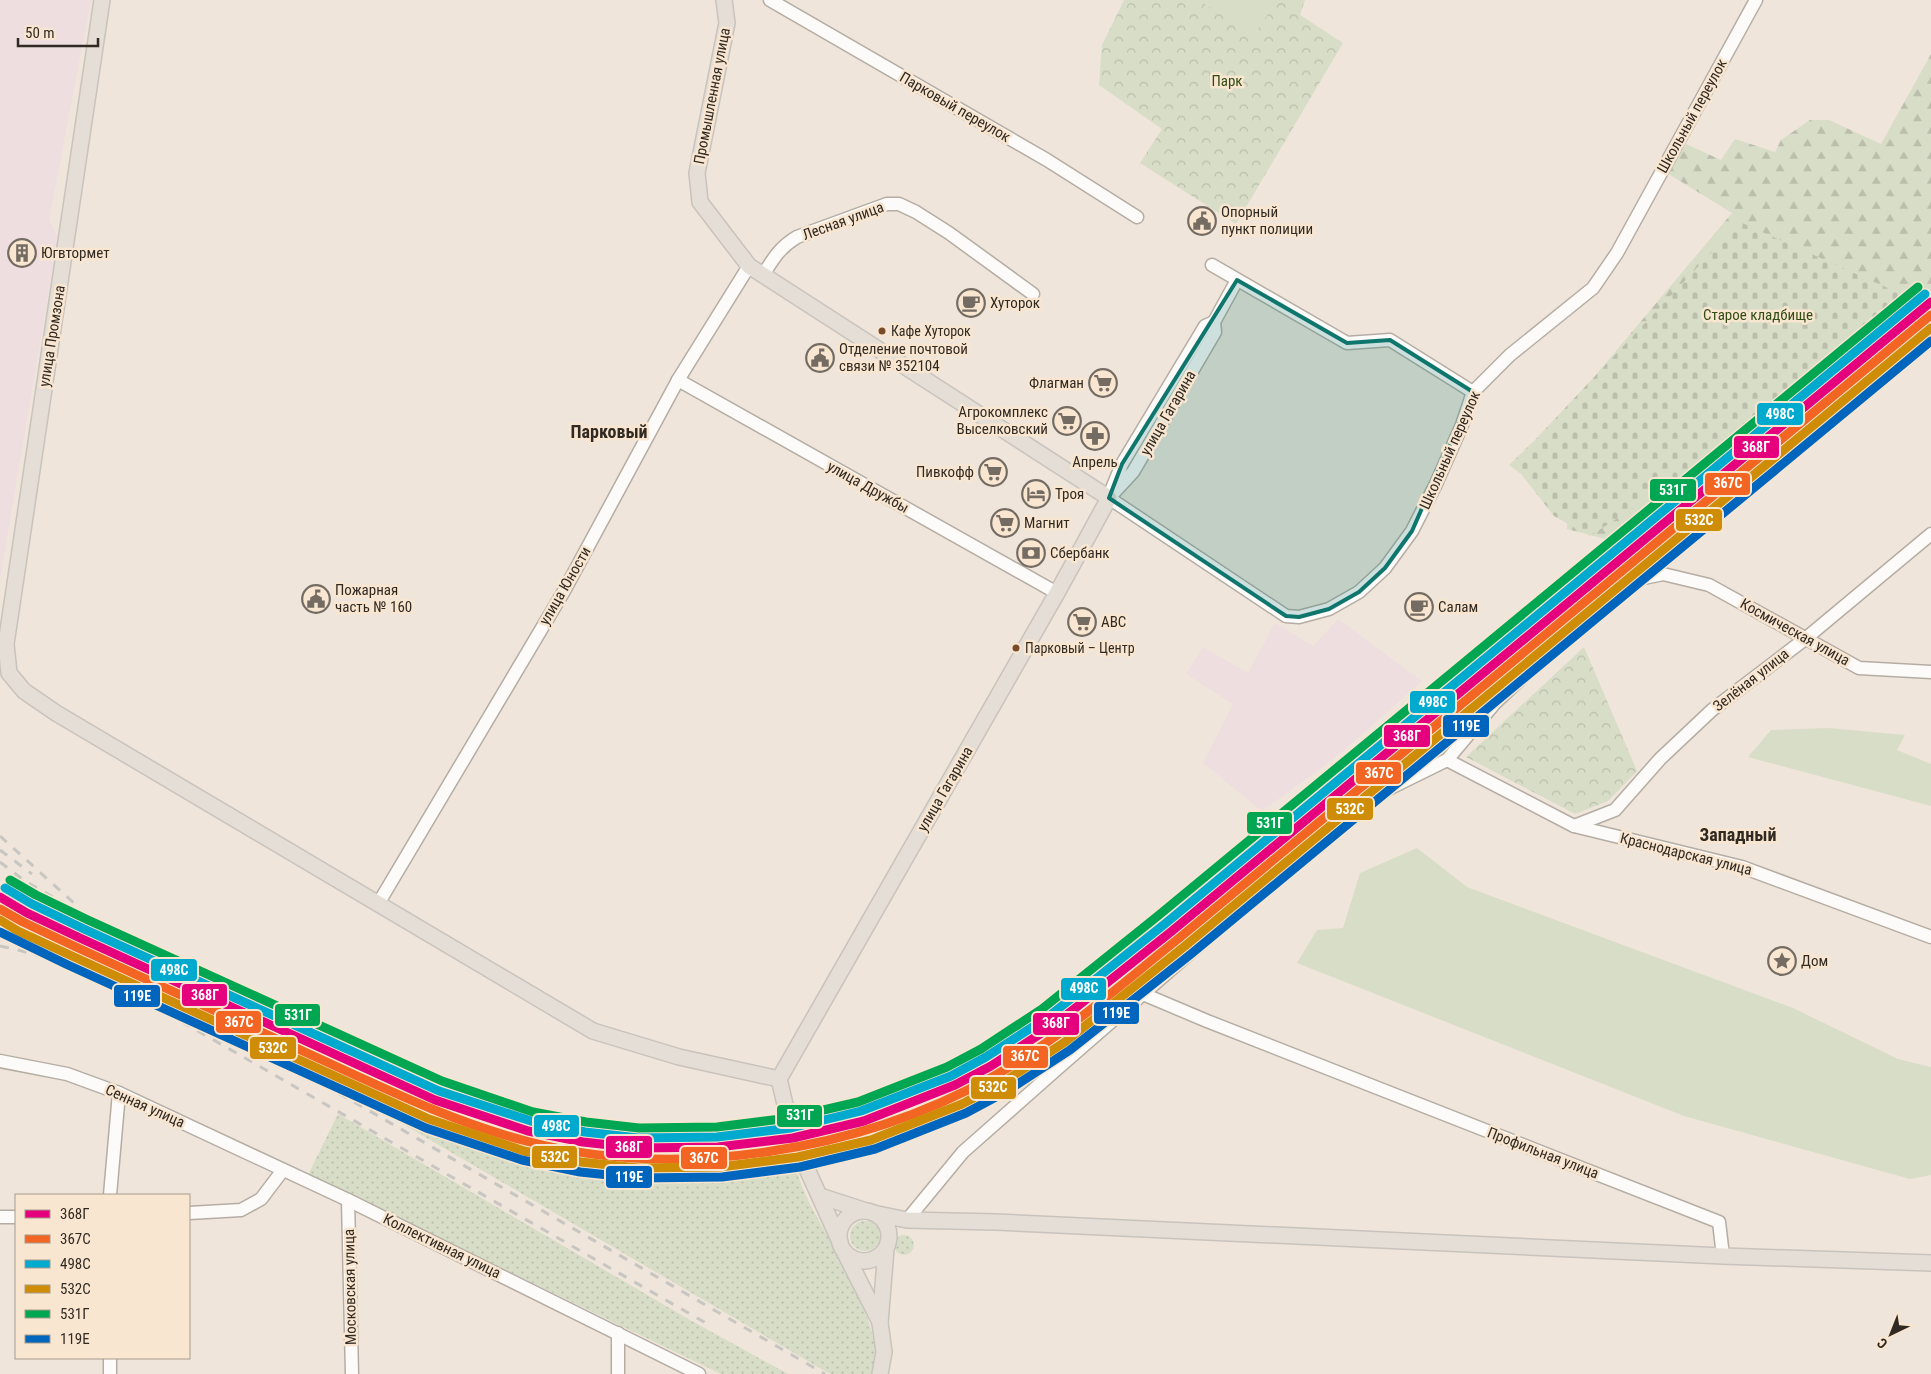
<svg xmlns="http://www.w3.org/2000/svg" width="1931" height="1374" font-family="'Roboto Condensed',sans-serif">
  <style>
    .industrial { fill: #eedee0 }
    .grass { fill: url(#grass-dots) }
    .forest { fill: url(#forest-firs) }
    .cemetery { fill: url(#cemetery-stones) }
    .park { fill: url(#park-crowns) }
    .garden { fill: #d8ddc7 }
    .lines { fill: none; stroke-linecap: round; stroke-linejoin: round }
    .minor-casing { stroke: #b5ada4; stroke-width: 15 }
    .major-casing { stroke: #c8c3bd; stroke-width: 18 }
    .minor { stroke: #fdfbf9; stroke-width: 12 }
    .major { stroke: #e4ded6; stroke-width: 15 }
    .rail { stroke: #c8c6c2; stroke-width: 3; stroke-dasharray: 9 9; stroke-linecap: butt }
    .rail-1-casing { stroke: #f8e6d1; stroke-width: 12 }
    .rail-2-casing { stroke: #f8e6d1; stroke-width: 12 }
    .rail-3-casing { stroke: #f8e6d1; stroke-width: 12 }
    .rail-4-casing { stroke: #f8e6d1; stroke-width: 12 }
    .rail-5-casing { stroke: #f8e6d1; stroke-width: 12 }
    .rail-6-casing { stroke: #f8e6d1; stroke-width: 12 }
    .rail-1 { stroke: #e5007d; stroke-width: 9 }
    .rail-2 { stroke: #f26522; stroke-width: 9 }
    .rail-3 { stroke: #00a9ce; stroke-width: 9 }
    .rail-4 { stroke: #cf8d07; stroke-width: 9 }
    .rail-5 { stroke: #00a651; stroke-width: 9 }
    .rail-6 { stroke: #0065bd; stroke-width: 9 }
    .marked { fill: #0f766e; fill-opacity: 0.2; stroke: #0f766e; stroke-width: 4; stroke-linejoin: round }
    .bus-dot { fill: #7a4b2a; stroke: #f8e6d1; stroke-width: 2 }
    .labels { text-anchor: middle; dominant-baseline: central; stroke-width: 5; stroke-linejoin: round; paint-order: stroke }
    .bus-label { font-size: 14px; fill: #312a22; stroke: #f8e6d1; text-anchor: start }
    .park-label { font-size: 15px; fill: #314c13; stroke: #f8e6d1 }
    .street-label { font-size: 15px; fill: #312a22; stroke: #f8e6d1 }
    .poi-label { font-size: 15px; fill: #312a22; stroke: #f8e6d1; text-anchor: start }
    .quarter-label { font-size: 18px; font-weight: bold; fill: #312a22; stroke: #f8e6d1 }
    .line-badge { stroke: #f8e6d1; stroke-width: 2 }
    .badge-label { font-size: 14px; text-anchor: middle; font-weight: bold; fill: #fff }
  </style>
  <defs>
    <pattern id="grass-dots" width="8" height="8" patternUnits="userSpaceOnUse" patternTransform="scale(1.25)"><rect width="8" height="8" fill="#d8ddc7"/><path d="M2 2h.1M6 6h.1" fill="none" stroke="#babeab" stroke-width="1.8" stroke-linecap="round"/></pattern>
    <pattern id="forest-firs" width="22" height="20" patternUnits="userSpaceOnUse" patternTransform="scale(1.25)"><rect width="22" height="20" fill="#d8ddc7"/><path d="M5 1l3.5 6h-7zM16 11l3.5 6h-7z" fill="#babeab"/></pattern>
    <pattern id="cemetery-stones" width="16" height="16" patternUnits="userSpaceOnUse" patternTransform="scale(1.25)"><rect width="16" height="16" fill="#d8ddc7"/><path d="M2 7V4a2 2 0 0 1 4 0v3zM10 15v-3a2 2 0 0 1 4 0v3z" fill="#babeab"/></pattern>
    <pattern id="park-crowns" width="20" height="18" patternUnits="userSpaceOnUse" patternTransform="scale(1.25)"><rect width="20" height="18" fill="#d8ddc7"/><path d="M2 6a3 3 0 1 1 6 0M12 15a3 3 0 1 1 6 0" fill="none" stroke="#babeab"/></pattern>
  </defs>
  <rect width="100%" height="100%" fill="#efe5da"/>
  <g class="industrial">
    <path d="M0,0H91L49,220L58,237L0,579Z"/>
    <path d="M1338,619L1422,681L1340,754L1262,811L1203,763L1233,704L1186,674L1203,647L1248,673L1275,623L1313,646Z"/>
  </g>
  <g class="grass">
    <path d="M140,970C213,1001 284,1037 356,1070C429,1105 506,1137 587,1149C651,1159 715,1154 779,1147L781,1158L792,1156C796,1169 800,1183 806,1196C824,1235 891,1332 872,1374H830Z"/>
    <path d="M338,1114L690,1320L788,1374H721L308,1175Z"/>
    <circle cx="865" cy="1236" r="15"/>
    <circle cx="904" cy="1245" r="10"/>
  </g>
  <path class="forest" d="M1931,54V298L1688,489L1675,491L1605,539L1567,529L1568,506L1552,427L1732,213L1667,173L1686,144L1721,160L1735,139L1775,152L1781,140L1810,120H1829L1881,144Z"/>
  <path class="cemetery" d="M1740,222L1901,294L1700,464L1590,536L1554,516L1521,474L1509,465L1534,441Z"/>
  <g class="park">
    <path d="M1124,0H1305L1300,15L1343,43L1236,224L1140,163L1162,129L1099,85L1102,45Z"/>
    <path d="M1584,647L1637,771L1608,801L1575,814L1466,757Z"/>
  </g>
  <g class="garden">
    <path d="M1202,0H1268L1274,4L1255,34L1201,2Z"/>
    <path d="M1828,728L1905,735L1897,750L1931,764V806L1748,757L1771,730Z"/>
    <path d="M1417,848L1467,887L1793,1008L1898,1059L1931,1067V1175L1910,1179L1684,1116L1297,963L1317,930L1343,928L1360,873Z"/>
  </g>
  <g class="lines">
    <defs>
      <g id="minor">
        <path d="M770,0L1047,160L1137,217"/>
        <path d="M1212,265L1347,343L1390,340L1473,392"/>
        <path d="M763,275C773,259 780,247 797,237L887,204H899L916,212L949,233L1033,294"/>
        <path d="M678,380L1057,593"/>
        <path d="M1111,491L1122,464L1205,326L1214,322"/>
        <path d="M1109,498L1286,616L1299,617L1329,609L1359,592L1385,568L1412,531L1436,484L1462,425L1473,392L1510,355L1593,288L1617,253L1756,0"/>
        <path d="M1109,498L1133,472L1215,332L1214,322L1237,280"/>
        <path d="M1447,760L1574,826L1742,867L1931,937"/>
        <path d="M1574,826L1615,810L1660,759L1712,710L1805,639L1931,534"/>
        <path d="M378,904L564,591L678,380L749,266"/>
        <path d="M1143,994L1207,1021L1719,1222L1723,1256"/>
        <path d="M0,1061L67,1074L119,1093L348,1200L699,1374"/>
        <path d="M110,1195L119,1093"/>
        <path d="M348,1200L352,1374"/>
        <path d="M189,1213L241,1210L261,1199L283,1170"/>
        <path d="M0,1217H16"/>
        <path d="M907,1220L963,1152L1057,1069L1207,938L1378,794L1447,760L1495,703L1579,624L1634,580L1663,574L1709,585L1859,668L1931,672"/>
        <path d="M110,1358V1374"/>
        <path d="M618,1374V1333"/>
      </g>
      <g id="major">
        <path d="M102,0L6,644L9,673L24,691L56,713L593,1031L679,1057L779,1079"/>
        <path d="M724,0L727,23L697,173L700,202L749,266L1109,498L1057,593L779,1079"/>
        <path d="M779,1079L793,1138L840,1242"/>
        <path d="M820,1196L866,1211"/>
        <circle cx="864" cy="1236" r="25"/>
        <path d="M873,1213L907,1220L996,1222L1723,1256L1931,1263"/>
        <path d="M845,1253L880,1322"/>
        <path d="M880,1374L884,1352L880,1323L886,1249"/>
      </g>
    </defs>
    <use href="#minor" class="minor-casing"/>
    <use href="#major" class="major-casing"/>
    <use href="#minor" class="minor"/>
    <use href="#major" class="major"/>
    <g class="rail">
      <path d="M0,836L75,904"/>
      <path d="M0,850L32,874"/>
      <path d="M0,862L25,881L161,960"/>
      <path d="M0,886L43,912L102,941L439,1090C473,1102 507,1114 542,1122C602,1136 664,1137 726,1132"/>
      <path d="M0,895L14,905"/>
      <path d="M27,913L825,1374"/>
      <path d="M0,946C44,955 84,970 125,989L711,1326"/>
    </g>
    <defs>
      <path id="rail-1" d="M0,897L27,913L80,938L435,1100L528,1131L583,1142L638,1148L718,1147L793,1138L864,1121L955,1085L991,1066L1054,1025L1172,931L1931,302"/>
      <path id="rail-2" d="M0,909L23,922L76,947C156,984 237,1021 318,1058C386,1089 453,1122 526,1141C677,1181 859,1152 994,1076C1061,1038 1119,986 1178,939L1931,315"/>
      <path id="rail-3" d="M5,888L32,904L84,929L439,1091L531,1121L585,1132L638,1138L717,1137L791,1128L861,1111L951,1076L986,1057L1048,1017L1166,923L1925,294"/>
      <path id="rail-4" d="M0,920L18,931L72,956L429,1119L524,1151L581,1162L638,1168L720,1167L798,1157L871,1140L962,1104L1002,1083L1065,1042L1185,946L1931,328"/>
      <path id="rail-5" d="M10,880L36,895L88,920L442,1081L533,1112L586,1122L639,1128L717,1127L789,1118L858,1102L947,1067L981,1049L1042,1009L1159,915L1918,287"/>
      <path id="rail-6" d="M0,932L68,965L426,1128L522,1160L580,1172L638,1178L722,1177L800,1167L875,1149L966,1113L1007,1091L1070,1050L1191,954L1931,341"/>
    </defs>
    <use href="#rail-1" class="rail-1-casing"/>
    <use href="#rail-2" class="rail-2-casing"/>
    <use href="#rail-3" class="rail-3-casing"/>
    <use href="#rail-4" class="rail-4-casing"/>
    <use href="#rail-5" class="rail-5-casing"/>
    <use href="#rail-6" class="rail-6-casing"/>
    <use href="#rail-1" class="rail-1"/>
    <use href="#rail-2" class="rail-2"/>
    <use href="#rail-3" class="rail-3"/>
    <use href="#rail-4" class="rail-4"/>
    <use href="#rail-5" class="rail-5"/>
    <use href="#rail-6" class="rail-6"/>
  </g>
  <path class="marked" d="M1237,280L1347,343L1390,340L1473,392L1412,531L1385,568L1359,592L1329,609L1299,617L1286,616L1109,498L1122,464Z"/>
  <defs>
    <symbol id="civic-ring" viewBox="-11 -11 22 22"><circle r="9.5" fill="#f8e6d1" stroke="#746b62" stroke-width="1.5"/><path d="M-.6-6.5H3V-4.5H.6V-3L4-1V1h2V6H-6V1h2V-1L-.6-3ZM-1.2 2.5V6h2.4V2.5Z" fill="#746b62"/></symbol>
    <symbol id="building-ring" viewBox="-11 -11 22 22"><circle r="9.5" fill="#f8e6d1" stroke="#746b62" stroke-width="1.5"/><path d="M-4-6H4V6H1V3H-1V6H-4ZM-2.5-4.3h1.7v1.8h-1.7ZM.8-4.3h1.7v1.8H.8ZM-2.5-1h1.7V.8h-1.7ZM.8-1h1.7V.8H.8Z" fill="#746b62"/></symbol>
    <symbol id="cafe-ring" viewBox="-11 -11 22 22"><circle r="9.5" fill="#f8e6d1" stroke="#746b62" stroke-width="1.5"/><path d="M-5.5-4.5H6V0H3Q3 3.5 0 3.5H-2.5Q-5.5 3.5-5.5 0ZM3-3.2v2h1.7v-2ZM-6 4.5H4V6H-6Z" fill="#746b62"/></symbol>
    <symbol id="supermarket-ring" viewBox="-11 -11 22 22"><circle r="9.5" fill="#f8e6d1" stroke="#746b62" stroke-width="1.5"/><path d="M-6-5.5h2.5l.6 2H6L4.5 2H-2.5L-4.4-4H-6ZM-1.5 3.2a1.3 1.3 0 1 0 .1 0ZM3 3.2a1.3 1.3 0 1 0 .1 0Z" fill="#746b62"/></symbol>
    <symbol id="pharmacy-ring" viewBox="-11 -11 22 22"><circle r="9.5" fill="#f8e6d1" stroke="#746b62" stroke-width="1.5"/><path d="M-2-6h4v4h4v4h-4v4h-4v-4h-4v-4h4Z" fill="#746b62"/></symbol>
    <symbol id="hotel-ring" viewBox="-11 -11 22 22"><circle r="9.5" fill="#f8e6d1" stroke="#746b62" stroke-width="1.5"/><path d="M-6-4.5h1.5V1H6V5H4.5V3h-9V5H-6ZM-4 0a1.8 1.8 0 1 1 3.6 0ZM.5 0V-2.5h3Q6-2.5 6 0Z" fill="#746b62"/></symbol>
    <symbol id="bank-ring" viewBox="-11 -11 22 22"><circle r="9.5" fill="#f8e6d1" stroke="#746b62" stroke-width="1.5"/><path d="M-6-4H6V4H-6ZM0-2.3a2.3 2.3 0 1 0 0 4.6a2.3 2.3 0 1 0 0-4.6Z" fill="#746b62"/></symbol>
    <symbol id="sight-ring" viewBox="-11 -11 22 22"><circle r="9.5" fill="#f8e6d1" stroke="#746b62" stroke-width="1.5"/><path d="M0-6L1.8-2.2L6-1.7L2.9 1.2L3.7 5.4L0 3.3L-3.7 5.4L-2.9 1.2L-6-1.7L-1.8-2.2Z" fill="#746b62"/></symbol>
  </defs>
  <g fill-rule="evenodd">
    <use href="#civic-ring" x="1186" y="205" width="32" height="32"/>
    <use href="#building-ring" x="6" y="237" width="32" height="32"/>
    <use href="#cafe-ring" x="955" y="287" width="32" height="32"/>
    <use href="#civic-ring" x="804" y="342" width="32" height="32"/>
    <use href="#supermarket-ring" x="1087" y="367" width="32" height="32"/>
    <use href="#supermarket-ring" x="1051" y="405" width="32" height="32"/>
    <use href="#pharmacy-ring" x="1079" y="420" width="32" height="32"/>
    <use href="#supermarket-ring" x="977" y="456" width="32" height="32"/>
    <use href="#hotel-ring" x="1020" y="478" width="32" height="32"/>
    <use href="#supermarket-ring" x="989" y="507" width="32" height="32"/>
    <use href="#bank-ring" x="1015" y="537" width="32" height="32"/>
    <use href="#civic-ring" x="300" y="583" width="32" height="32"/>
    <use href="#cafe-ring" x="1403" y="591" width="32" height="32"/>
    <use href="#supermarket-ring" x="1066" y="606" width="32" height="32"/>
    <use href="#sight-ring" x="1766" y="945" width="32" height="32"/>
  </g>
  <g class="bus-dot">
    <circle cx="882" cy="331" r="4.5"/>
    <circle cx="1016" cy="648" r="4.5"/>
  </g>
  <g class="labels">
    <g class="bus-label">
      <text x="891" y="331">Кафе Хуторок</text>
      <text x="1025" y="648">Парковый – Центр</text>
    </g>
    <g class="park-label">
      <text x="1227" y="81">Парк</text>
      <text x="1758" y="315">Старое кладбище</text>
    </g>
    <g class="street-label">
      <text transform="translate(712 96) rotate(-79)">Промышленная улица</text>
      <text transform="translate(955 107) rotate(30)">Парковый переулок</text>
      <text transform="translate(1692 116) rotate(-61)">Школьный переулок</text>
      <text transform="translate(843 221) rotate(-20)">Лесная улица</text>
      <text transform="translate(52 336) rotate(-81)">улица Промзона</text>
      <text transform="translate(1168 413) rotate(-60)">улица Гагарина</text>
      <text transform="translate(1450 450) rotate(-66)">Школьный переулок</text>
      <text transform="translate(868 487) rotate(29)">улица Дружбы</text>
      <text transform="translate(565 586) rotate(-60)">улица Юности</text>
      <text transform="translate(1795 632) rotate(29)">Космическая улица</text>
      <text transform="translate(1751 680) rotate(-38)">Зелёная улица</text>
      <text transform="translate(945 789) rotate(-60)">улица Гагарина</text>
      <text transform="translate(1686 854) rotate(14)">Краснодарская улица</text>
      <text transform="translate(145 1106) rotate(24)">Сенная улица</text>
      <text transform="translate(1543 1153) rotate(21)">Профильная улица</text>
      <text transform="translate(442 1246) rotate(26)">Коллективная улица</text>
      <text transform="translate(350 1287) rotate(-91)">Московская улица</text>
    </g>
    <g class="poi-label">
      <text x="1221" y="212">Опорный<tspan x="1221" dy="17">пункт полиции</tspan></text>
      <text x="41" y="253">Югвтормет</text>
      <text x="990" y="303">Хуторок</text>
      <text x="839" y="349">Отделение почтовой<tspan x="839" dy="17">связи № 352104</tspan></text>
      <text x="1084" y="383" text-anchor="end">Флагман</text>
      <text x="1048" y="412" text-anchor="end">Агрокомплекс<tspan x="1048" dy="17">Выселковский</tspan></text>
      <text x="1095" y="462" text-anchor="middle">Апрель</text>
      <text x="974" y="472" text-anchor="end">Пивкофф</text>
      <text x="1055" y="494">Троя</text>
      <text x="1024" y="523">Магнит</text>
      <text x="1050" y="553">Сбербанк</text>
      <text x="335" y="590">Пожарная<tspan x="335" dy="17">часть № 160</tspan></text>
      <text x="1438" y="607">Салам</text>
      <text x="1101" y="622">ABC</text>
      <text x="1801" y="961">Дом</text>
    </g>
    <g class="quarter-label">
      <text x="609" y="431">Парковый</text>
      <text x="1738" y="834">Западный</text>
    </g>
  </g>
  <g class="line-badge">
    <rect x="1756" y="402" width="48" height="24" rx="5" fill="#00a9ce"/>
    <rect x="1733" y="435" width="47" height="24" rx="5" fill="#e5007d"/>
    <rect x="1704" y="472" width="47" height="24" rx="5" fill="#f26522"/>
    <rect x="1649" y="478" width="48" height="24" rx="5" fill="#00a651"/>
    <rect x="1675" y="508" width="48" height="24" rx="5" fill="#cf8d07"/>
    <rect x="1409" y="690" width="47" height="24" rx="5" fill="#00a9ce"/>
    <rect x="1442" y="714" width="48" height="24" rx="5" fill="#0065bd"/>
    <rect x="1383" y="724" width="48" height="24" rx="5" fill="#e5007d"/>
    <rect x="1355" y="761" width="47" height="24" rx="5" fill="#f26522"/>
    <rect x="1326" y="797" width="48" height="24" rx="5" fill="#cf8d07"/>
    <rect x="1246" y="811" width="47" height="24" rx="5" fill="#00a651"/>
    <rect x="150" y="958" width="48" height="24" rx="5" fill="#00a9ce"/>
    <rect x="1060" y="977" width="47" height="24" rx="5" fill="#00a9ce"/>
    <rect x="181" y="983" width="47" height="24" rx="5" fill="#e5007d"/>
    <rect x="113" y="984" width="48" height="24" rx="5" fill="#0065bd"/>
    <rect x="1093" y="1001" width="47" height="24" rx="5" fill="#0065bd"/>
    <rect x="274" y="1003" width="47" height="24" rx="5" fill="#00a651"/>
    <rect x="215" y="1010" width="47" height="24" rx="5" fill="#f26522"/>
    <rect x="1032" y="1012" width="48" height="24" rx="5" fill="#e5007d"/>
    <rect x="249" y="1036" width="48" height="24" rx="5" fill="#cf8d07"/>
    <rect x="1002" y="1045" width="47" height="24" rx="5" fill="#f26522"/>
    <rect x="970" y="1076" width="47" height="24" rx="5" fill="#cf8d07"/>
    <rect x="776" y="1104" width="47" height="24" rx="5" fill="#00a651"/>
    <rect x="533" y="1114" width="47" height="24" rx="5" fill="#00a9ce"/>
    <rect x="605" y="1135" width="48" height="24" rx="5" fill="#e5007d"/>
    <rect x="531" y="1145" width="47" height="24" rx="5" fill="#cf8d07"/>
    <rect x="680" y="1146" width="48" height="24" rx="5" fill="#f26522"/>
    <rect x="605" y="1165" width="48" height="24" rx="5" fill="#0065bd"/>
  </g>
  <g class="badge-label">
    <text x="1780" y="419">498С</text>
    <text x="1756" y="452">368Г</text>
    <text x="1728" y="488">367С</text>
    <text x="1673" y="495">531Г</text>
    <text x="1699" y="525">532С</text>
    <text x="1433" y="707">498С</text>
    <text x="1466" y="731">119Е</text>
    <text x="1407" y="741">368Г</text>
    <text x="1379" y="778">367С</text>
    <text x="1350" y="814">532С</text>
    <text x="1270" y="828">531Г</text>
    <text x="174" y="975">498С</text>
    <text x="1084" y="993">498С</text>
    <text x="205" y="1000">368Г</text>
    <text x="137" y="1001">119Е</text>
    <text x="1116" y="1018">119Е</text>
    <text x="298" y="1020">531Г</text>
    <text x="239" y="1027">367С</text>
    <text x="1056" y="1028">368Г</text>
    <text x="273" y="1053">532С</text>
    <text x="1025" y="1061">367С</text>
    <text x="993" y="1092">532С</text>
    <text x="800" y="1120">531Г</text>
    <text x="556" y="1131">498С</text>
    <text x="629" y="1152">368Г</text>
    <text x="555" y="1162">532С</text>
    <text x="704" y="1163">367С</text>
    <text x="629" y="1182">119Е</text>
  </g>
  <rect x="15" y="1194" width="175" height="165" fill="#f8e6d1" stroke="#a89b8b"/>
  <rect x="25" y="1210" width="25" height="8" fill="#e5007d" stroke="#a89b8b"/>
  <text x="60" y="1219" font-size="15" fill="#312a22">368Г</text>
  <rect x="25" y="1235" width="25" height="8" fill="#f26522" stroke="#a89b8b"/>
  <text x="60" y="1244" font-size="15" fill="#312a22">367С</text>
  <rect x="25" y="1260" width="25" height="8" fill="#00a9ce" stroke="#a89b8b"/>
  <text x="60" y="1269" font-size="15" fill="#312a22">498С</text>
  <rect x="25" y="1285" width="25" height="8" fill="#cf8d07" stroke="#a89b8b"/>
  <text x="60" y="1294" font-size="15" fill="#312a22">532С</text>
  <rect x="25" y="1310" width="25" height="8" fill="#00a651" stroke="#a89b8b"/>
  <text x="60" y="1319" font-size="15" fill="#312a22">531Г</text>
  <rect x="25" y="1335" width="25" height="8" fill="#0065bd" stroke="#a89b8b"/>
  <text x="60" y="1344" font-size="15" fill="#312a22">119Е</text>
  <g transform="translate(1891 1334) rotate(223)" stroke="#f8e6d1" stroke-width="4" paint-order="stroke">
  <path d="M0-4L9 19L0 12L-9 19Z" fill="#312a22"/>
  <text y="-8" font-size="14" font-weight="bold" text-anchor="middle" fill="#312a22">С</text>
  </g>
  <path d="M18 38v8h80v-8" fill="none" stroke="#312a22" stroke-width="2.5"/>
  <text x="25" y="38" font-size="15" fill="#312a22" stroke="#f8e6d1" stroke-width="4" paint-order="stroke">50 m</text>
</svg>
